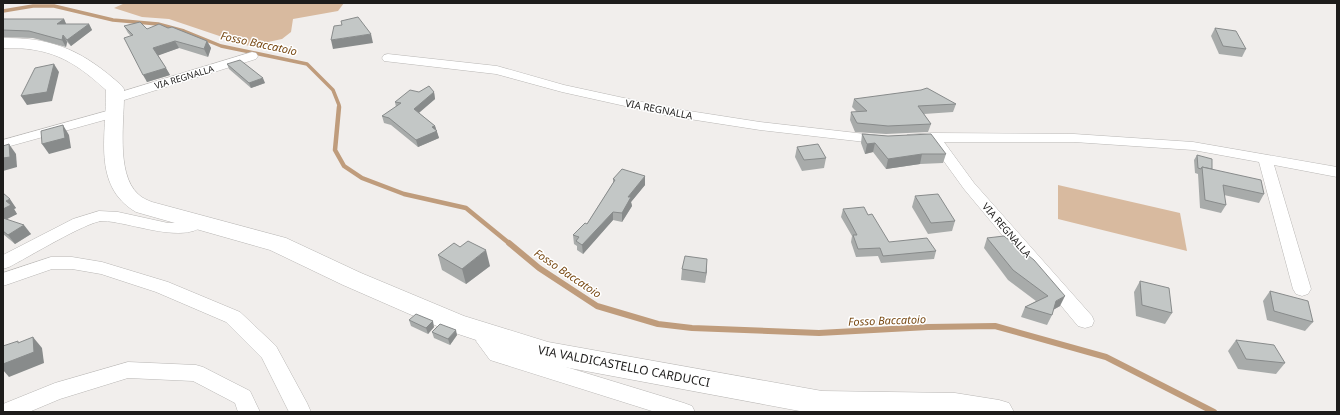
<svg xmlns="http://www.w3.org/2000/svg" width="1340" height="415" font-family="'Noto Sans',sans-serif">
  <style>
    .green { fill: #d8ba9f }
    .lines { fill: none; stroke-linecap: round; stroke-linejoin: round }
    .stream-far2 { stroke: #bf9c7c; stroke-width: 3.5 }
    .stream-far1 { stroke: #bf9c7c; stroke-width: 4.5 }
    .stream { stroke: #bf9c7c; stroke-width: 6 }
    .street-casing { stroke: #b9b7b5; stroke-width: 1 }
    .secondary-casing { stroke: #b9b7b5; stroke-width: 1 }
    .street { fill: #fff; fill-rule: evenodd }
    .secondary { fill: #fff; fill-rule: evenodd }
    .wall { fill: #a8abaa }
    .shaded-wall { fill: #888b8b }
    .building { fill: #c3c7c6; stroke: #888b8b }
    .labels { text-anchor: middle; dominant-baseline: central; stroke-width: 3; stroke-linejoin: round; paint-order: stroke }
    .far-street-label { font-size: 9px; fill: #1d1c1b; stroke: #fff }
    .street-label { font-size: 10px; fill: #1d1c1b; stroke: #fff }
    .water-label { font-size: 11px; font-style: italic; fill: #784913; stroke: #fff }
    .near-street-label { font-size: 12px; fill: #1d1c1b; stroke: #fff }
  </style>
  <rect width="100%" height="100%" fill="#f1eeec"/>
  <g class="green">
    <path d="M125,3H344L338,11L293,19L291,32L282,39L249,46L169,19L142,17L114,8Z"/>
    <path d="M1058,185L1180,213L1187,251L1058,219Z"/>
  </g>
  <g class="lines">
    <path class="stream-far2" d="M3,11L33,6H54L113,20L158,24L184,31L221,46L307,64L333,90L339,105V108"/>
    <path class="stream-far1" d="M339,107L335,150L344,166L362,178L404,194L466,208L510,244"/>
    <path class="stream" d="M509,243L539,268L597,306L658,324L692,328L819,333L928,327L995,326L1106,357L1214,412"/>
    <defs>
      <g id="street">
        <path d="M252,52L256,53L258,56L256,59L121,101H111L109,98L111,95Z"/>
        <path d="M388,54L497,66L564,85L670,108L760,122L883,136L888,137L890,140L888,143L883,144L760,130L670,116L562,92L496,74L384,61L382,58L384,55Z"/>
        <path d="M114,109L119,110L121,113L119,116L3,148V140Z"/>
        <path d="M933,133L1074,134L1193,142L1337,167V177L1274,165L1311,289L1308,294L1302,296L1296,294L1293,289L1259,162L1193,150L1074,142H944L974,183L1092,316L1094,321L1092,326L1085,328L1078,326L964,189L930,142L907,141L905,138L907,135Z"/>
        <path d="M99,211L118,212L168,223H182L199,216L205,217L207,221C190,248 129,221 102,221C86,222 27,258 9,267L3,269V255L73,219Z"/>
        <path d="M51,257H72L102,262L168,282L240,312L276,346L307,403L311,412H289L262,358L226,322L156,292L101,274L72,269H52L3,286V273Z"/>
        <path d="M488,327L495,329L498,334L496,339L504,348L684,403L692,406L695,412H655L490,360L476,341L481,329Z"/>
        <path d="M128,362L196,365L203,367L250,391L260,412H238L235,403L193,381L128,378L60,399L29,412H3V404L55,383Z"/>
      </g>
      <path id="secondary" d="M3,38C54,37 84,52 121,85L124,89C125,118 115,173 138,194C142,198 147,200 152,202L286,238L361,273L464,316L548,342L822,391L955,393L999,400L1009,403L1014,412H805L548,364L446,330L343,285L270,250L136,212C91,186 107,133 106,90C72,59 49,47 3,48Z"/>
    </defs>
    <use href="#street" class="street-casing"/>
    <use href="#secondary" class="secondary-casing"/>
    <use href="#street" class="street"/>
    <use href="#secondary" class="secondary"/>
  </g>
  <g class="wall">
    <path d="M3,19H64L66,24H89L92,30L71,46L67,42L66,47L33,38L3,37Z"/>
    <path d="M124,26L147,29L168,28L207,41L211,48L208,57L179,48L158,55L170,75L147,82L131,36L128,33Z"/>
    <path d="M1215,28L1246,49L1242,57L1219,54L1211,36Z"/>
    <path d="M227,64L265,83L251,88L229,69Z"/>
    <path d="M419,92H434L435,99L419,113L435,126L439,138L418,147L391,125L384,123L382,116L396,107L395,102Z"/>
    <path d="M854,99L956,104L953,112L924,114L931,124L928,132L886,134L855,132L850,120L851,112H857L852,107Z"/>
    <path d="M862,134L946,154L943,163L920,164L886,169L873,152L865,154L861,143Z"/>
    <path d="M797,147L826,158L824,168L802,171L795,157Z"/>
    <path d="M1197,155L1212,169L1264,194L1259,203L1224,195L1226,205L1221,213L1200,208L1198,174L1195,173L1194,160Z"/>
    <path d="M613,179L645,185L631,202L632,206L622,222L613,220L583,254L577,250V246L574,244L573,235L587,224L613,183Z"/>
    <path d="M3,193L16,208L14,209L17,214L7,219L31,234L15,244L3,234Z"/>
    <path d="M915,196L955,221L952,231L928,234L912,207Z"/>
    <path d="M843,209L868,215L889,242L936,251L934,259L881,263L878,256L856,257L851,242L852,236L841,217Z"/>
    <path d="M987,238L1060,306L1053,310L1052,315L1047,325L1021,317L1025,307L1036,301L1008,280L984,248Z"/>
    <path d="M438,255L490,266L466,284L442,270Z"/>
    <path d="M682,269L707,270L705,283L681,280Z"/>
    <path d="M1140,281L1172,313L1165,324L1136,316L1134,292Z"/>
    <path d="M1270,291L1313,322L1305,331L1267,320L1263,301Z"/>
    <path d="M409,320L434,327L428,334L411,326Z"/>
    <path d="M432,332L457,335L450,345L434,338Z"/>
    <path d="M1236,340L1285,363L1276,374L1238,369L1228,351Z"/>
  </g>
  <g class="shaded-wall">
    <path d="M64,19L67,26L57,24Z"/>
    <path d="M89,24L92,30L71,46L67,40Z"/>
    <path d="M371,34L373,43L333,49L331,40Z"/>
    <path d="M63,35L67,42L66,47L62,40Z"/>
    <path d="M175,41L179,48L157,56L153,48Z"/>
    <path d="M207,41L211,48L208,57L204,49Z"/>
    <path d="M54,64L59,72L52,101L27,105L21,96Z"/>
    <path d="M166,68L170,75L147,82L143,75Z"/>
    <path d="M263,78L265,83L251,88L249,83Z"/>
    <path d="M434,92L435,99L415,116L414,109Z"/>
    <path d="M63,125L69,135L71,148L49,154L42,144Z"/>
    <path d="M435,126L439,138L418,147L416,140L432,127Z"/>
    <path d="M875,143L873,152L865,154L867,144Z"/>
    <path d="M9,144L16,154L17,167L3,171V158Z"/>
    <path d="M922,154L920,164L886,169L888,159Z"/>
    <path d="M645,176V185L631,202L632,206L622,222V213L628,197Z"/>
    <path d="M10,199L16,208L14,209L17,214L3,221V209L6,201Z"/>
    <path d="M613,212V220L583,254L582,245Z"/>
    <path d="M24,225L31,234L15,244L8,235Z"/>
    <path d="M486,250L490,266L466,284L462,269Z"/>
    <path d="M707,259V270L705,283L706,273Z"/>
    <path d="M1065,296L1060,306L1051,311L1056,301Z"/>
    <path d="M433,321L434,327L428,334L426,328Z"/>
    <path d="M456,330L457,335L450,345L448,339Z"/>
    <path d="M33,337L42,348L44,363L9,377L3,370V364Z"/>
  </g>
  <g class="building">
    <path d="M358,17L371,34L331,40L334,26L342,25L341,21Z"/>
    <path d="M3,19H64L57,24H89L67,40L63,35L62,40L29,31L3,30Z"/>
    <path d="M140,22L147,29L159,24L168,28L172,27L207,41L204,49L175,41L153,48L166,68L143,75L124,38L133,35L124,26Z"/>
    <path d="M1215,28L1236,31L1246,49L1223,46Z"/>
    <path d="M240,60L263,78L249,83L227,64Z"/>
    <path d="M54,64L47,92L21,96L35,68Z"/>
    <path d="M429,86L434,92L414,109L435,126L432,127L437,131L416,140L389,118L382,116L401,103L395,102L410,90L419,92Z"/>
    <path d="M927,88L956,104L918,106L931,124L888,126L857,123L851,112L867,111L854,99L921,90Z"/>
    <path d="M63,125L65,138L42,144L41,131Z"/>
    <path d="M862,134L888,136L931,134L946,154H922L888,159L875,143L867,144Z"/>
    <path d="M9,144L10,157L3,158V146Z"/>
    <path d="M818,144L826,158L804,160L797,147Z"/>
    <path d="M1197,155L1212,159V169L1202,167L1201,169L1198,168Z"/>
    <path d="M1202,167L1261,180L1264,194L1223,185L1226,205L1205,200Z"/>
    <path d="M622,169L645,176L628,197H631L622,213L613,212L582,245L576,241L579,237L573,235L585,223L587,224L615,180L613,179Z"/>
    <path d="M3,193L10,199L6,201L11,205L3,209Z"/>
    <path d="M938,194L955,221L931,223L915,196Z"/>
    <path d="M864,207L868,215L872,214L889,242L927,238L936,251L883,256L880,248L858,249L853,235H857L843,209Z"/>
    <path d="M3,218L24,225L8,235L3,231Z"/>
    <path d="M1004,236L1034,260L1065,296L1056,301L1052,315L1025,307L1048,296L1013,270L987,238Z"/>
    <path d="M468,241L486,250L462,269L438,255L454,243L460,247Z"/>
    <path d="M685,256L707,259L706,273L682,269Z"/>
    <path d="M1140,281L1169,288L1172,313L1142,305Z"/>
    <path d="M1270,291L1308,301L1313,322L1274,311Z"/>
    <path d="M416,314L433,321L426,328L409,320Z"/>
    <path d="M440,324L456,330L448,339L432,332Z"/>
    <path d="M33,337L34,352L3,364V346L18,341V343Z"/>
    <path d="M1236,340L1274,345L1285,363L1246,359Z"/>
  </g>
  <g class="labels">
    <g class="far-street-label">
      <text transform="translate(184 77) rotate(-17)">VIA REGNALLA</text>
    </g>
    <g class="street-label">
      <text transform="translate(659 109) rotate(11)">VIA REGNALLA</text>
      <text transform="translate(1007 230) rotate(49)">VIA REGNALLA</text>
    </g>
    <g class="water-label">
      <text transform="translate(259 43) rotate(12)">Fosso Baccatoio</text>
      <text transform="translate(568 273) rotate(34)">Fosso Baccatoio</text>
      <text transform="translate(887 320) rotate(-2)">Fosso Baccatoio</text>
    </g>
    <g class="near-street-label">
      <text transform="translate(624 366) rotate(11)">VIA VALDICASTELLO CARDUCCI</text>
    </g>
  </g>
  <rect width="1340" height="415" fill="none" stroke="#1d1c1b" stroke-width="8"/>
</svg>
